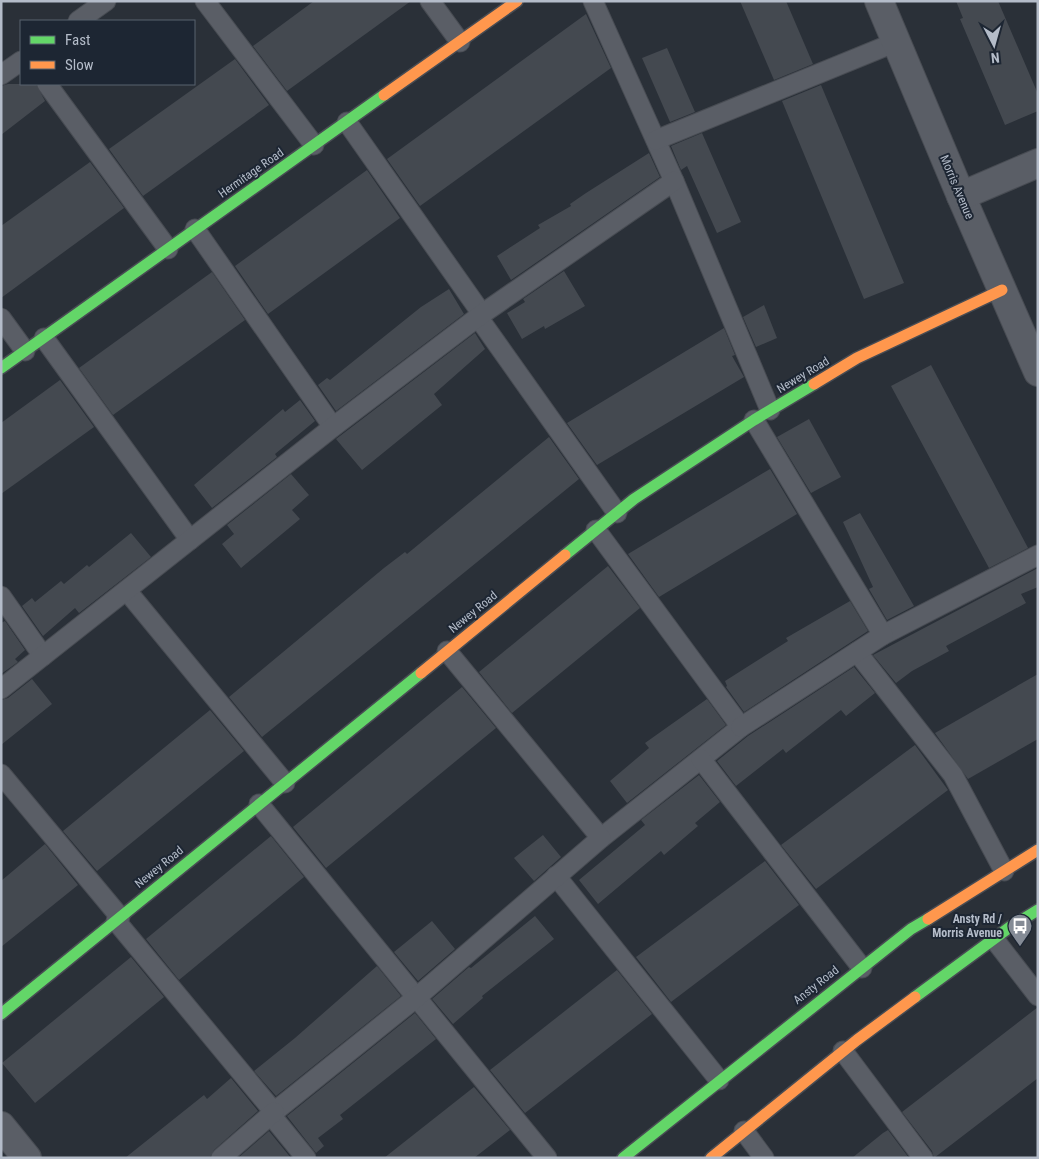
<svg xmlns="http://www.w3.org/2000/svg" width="1039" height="1159" font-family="'Roboto Condensed',sans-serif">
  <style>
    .building { fill: #444950 }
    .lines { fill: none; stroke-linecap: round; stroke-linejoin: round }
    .lane-casing { stroke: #484c53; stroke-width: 21 }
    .street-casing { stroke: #484c53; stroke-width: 30 }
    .fast-casing { stroke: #484c53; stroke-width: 14 }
    .slow-casing { stroke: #484c53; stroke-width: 14 }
    .lane { stroke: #5a5e66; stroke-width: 19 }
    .street { stroke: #5a5e66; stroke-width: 28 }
    .fast { stroke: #63d668; stroke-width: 11 }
    .slow { stroke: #ff974d; stroke-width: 11 }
    .labels { text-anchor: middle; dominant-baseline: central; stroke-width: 4; stroke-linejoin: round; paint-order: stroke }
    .street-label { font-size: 12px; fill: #b4bcc9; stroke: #1d2633 }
    .poi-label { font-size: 12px; font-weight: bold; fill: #b4bcc9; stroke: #1d2633; text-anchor: end }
  </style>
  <rect width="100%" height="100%" fill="#2a3038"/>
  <g class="building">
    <path d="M314,1H411L287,91L253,46Z"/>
    <path d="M740,1H786L813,64L774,80Z"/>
    <path d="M956,1H998L1038,94V111L1005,125L960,19L963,18Z"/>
    <path d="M586,14L611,68L420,206L387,159Z"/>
    <path d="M667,48L695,112L670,122L642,58Z"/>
    <path d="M235,59L269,105L143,196L109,149Z"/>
    <path d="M8,84H36L45,101L1,135V86Z"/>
    <path d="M821,85L904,283L864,299L782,101Z"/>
    <path d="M702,133L741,222L717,233L687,166L681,170L671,146Z"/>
    <path d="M649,153L660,177L511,280L497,256L540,228L538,225L571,206L570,204L586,193Z"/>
    <path d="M90,162L124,208L1,298V226Z"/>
    <path d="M367,170L400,218L268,314L235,266Z"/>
    <path d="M564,271L585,306L545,329L544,326L522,339L507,313L525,302L523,299Z"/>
    <path d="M212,272L245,320L113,415L79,368Z"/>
    <path d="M449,289L464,314L336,411L318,385L327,378L330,380L421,307Z"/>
    <path d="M764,305L777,338L756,347L743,317Z"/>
    <path d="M724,328L735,355L732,356L744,377L597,465L567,423Z"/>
    <path d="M475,333L485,349L434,394L442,405L362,470L336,439Z"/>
    <path d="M931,365L1028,548L989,568L891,386Z"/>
    <path d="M60,380L94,427L1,494V423Z"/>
    <path d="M300,400L315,421L275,454L277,457L212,508L194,485L283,409L285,412Z"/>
    <path d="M809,419L841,477L811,493L777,437Z"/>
    <path d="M549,437L579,479L262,737L229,697L384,568L405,552L407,554Z"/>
    <path d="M770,469L797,514L659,597L628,554Z"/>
    <path d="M291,474L309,495L292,510L300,519L241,568L222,544L234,534L227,525Z"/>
    <path d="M860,513L914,606L887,620L869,589L873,587L843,522Z"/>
    <path d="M131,533L151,557L79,613L75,608L43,636L22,606L32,598L35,602L61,581L64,584L87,565L89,567Z"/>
    <path d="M608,566L640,608L512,713L479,672Z"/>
    <path d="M1038,568V587L1021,594L1026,603L946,646L949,651L912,671L896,683L873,655Z"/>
    <path d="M850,601L868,631L744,712L726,687L727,686L725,681L788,641L786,638Z"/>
    <path d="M5,621L25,650L15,659L18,662L1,674V623Z"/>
    <path d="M854,667L875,693L846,716L841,710L786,753L783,749L736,786L717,761L748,736Z"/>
    <path d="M1038,674V739L968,779L935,733Z"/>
    <path d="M32,679L52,704L1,745V700L8,698Z"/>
    <path d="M462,687L496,728L326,868L293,827Z"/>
    <path d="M707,699L726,725L627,803L610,781L649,748L645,743Z"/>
    <path d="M210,710L244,751L97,871L63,831Z"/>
    <path d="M915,745L948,790L816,889L781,845Z"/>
    <path d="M699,775L720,802L695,823L698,826L664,855L661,851L598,904L579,880L645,825L641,820Z"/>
    <path d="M543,835L561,857L534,881L514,858Z"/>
    <path d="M271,836L304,877L179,980L146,939Z"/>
    <path d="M45,844L78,885L1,947V881Z"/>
    <path d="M765,861L799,905L671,1002L636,957Z"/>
    <path d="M535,916L554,939L482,996L483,998L453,1024L432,999L469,967L471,968Z"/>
    <path d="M432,921L455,949L418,981L394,952Z"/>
    <path d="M131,957L164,997L35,1103L2,1063Z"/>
    <path d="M377,966L401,996L276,1096L254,1071L295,1038Z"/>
    <path d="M617,970L652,1014L525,1113L490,1070Z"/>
    <path d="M1038,1007V1078L934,1158L932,1151L902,1112Z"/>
    <path d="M415,1013L436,1039L340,1115L343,1119L318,1138L324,1146L316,1153L287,1116Z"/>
    <path d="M231,1078L258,1111L214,1150L210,1158H125L204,1095L207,1099Z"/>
    <path d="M474,1087L510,1130L474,1158H384Z"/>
    <path d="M888,1130L909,1158H852L883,1133Z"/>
    <path d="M269,1131L291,1158H238Z"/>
  </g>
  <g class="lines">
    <defs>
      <g id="lane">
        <path d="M205,1L314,145"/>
        <path d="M430,1L460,42"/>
        <path d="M593,1L674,181L770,410"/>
        <path d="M78,21L106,1"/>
        <path d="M1,75L21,61"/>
        <path d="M47,84L168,249"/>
        <path d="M347,122L482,314"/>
        <path d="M656,140L896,42"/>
        <path d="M195,229L333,427"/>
        <path d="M478,317L617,513"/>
        <path d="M1,318L25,351"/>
        <path d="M44,338L190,540"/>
        <path d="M596,530L741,727L601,838"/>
        <path d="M127,591L285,783"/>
        <path d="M1,596L43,656"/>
        <path d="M883,635L1038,555"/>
        <path d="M857,652L953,775L1004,871"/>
        <path d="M1,689L333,427L482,314L674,181"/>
        <path d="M741,727L883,635L754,420"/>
        <path d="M701,759L862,968"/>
        <path d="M1,774L120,917"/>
        <path d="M259,804L547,1158"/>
        <path d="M556,876L719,1080"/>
        <path d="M116,921L274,1112L417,997L601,838L447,651"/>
        <path d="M994,939L1038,996"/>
        <path d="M843,1051L923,1158"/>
        <path d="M271,1115L306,1158"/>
        <path d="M744,1131L764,1158"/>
        <path d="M221,1158L274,1112"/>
      </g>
      <g id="street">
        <path d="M879,1L961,196L1038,372"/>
        <path d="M961,196L1038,163"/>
        <path d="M1,1126L27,1158"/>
      </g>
      <g id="fast">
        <path d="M1,368L384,95"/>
        <path d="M565,555L634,499L754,420L814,384"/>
        <path d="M915,997L1010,927L1038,910"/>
        <path d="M1,1014L421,673"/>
        <path d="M623,1158L911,929L928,919"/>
      </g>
      <g id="slow">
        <path d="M384,95L517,1"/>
        <path d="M814,384L857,358L1002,290"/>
        <path d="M421,673L565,555"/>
        <path d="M928,919L1038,850"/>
        <path d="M711,1158L857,1040L915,997"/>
      </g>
    </defs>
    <use href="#lane" class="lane-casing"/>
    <use href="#street" class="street-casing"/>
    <use href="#fast" class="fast-casing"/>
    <use href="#slow" class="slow-casing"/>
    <use href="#lane" class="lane"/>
    <use href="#street" class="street"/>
    <use href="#fast" class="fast"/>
    <use href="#slow" class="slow"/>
  </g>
  <defs>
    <symbol id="bus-pin" viewBox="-11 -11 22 30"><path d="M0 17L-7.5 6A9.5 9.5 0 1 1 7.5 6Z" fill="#848b96" stroke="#1d2633"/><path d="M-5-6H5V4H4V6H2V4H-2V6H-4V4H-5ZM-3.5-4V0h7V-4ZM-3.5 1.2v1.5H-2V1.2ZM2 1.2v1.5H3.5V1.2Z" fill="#fff"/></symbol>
  </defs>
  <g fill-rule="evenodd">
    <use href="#bus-pin" x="1006" y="912" width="28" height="38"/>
  </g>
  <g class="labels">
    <g class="street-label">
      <text transform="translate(251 173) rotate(-35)">Hermitage Road</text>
      <text transform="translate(957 187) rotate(67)">Morris Avenue</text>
      <text transform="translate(803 375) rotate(-31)">Newey Road</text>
      <text transform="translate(473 612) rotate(-39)">Newey Road</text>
      <text transform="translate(159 867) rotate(-39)">Newey Road</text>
      <text transform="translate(816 985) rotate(-38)">Ansty Road</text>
    </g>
    <g class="poi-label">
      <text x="1002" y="919">Ansty Rd /<tspan x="1002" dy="14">Morris Avenue</tspan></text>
    </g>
  </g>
  <rect width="1039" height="1159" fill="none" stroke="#b4bcc9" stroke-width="5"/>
  <rect x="20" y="20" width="175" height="65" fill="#1d2633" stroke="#59626f"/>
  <rect x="30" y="36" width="25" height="8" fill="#63d668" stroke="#59626f"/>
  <text x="65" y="45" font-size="15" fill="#b4bcc9">Fast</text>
  <rect x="30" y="61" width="25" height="8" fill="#ff974d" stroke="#59626f"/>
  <text x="65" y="70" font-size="15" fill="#b4bcc9">Slow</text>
  <g transform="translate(994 45) rotate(174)" stroke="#1d2633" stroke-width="4" paint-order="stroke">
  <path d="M0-4L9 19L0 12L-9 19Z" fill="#b4bcc9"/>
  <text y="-8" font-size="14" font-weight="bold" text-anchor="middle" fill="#b4bcc9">N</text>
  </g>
</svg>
